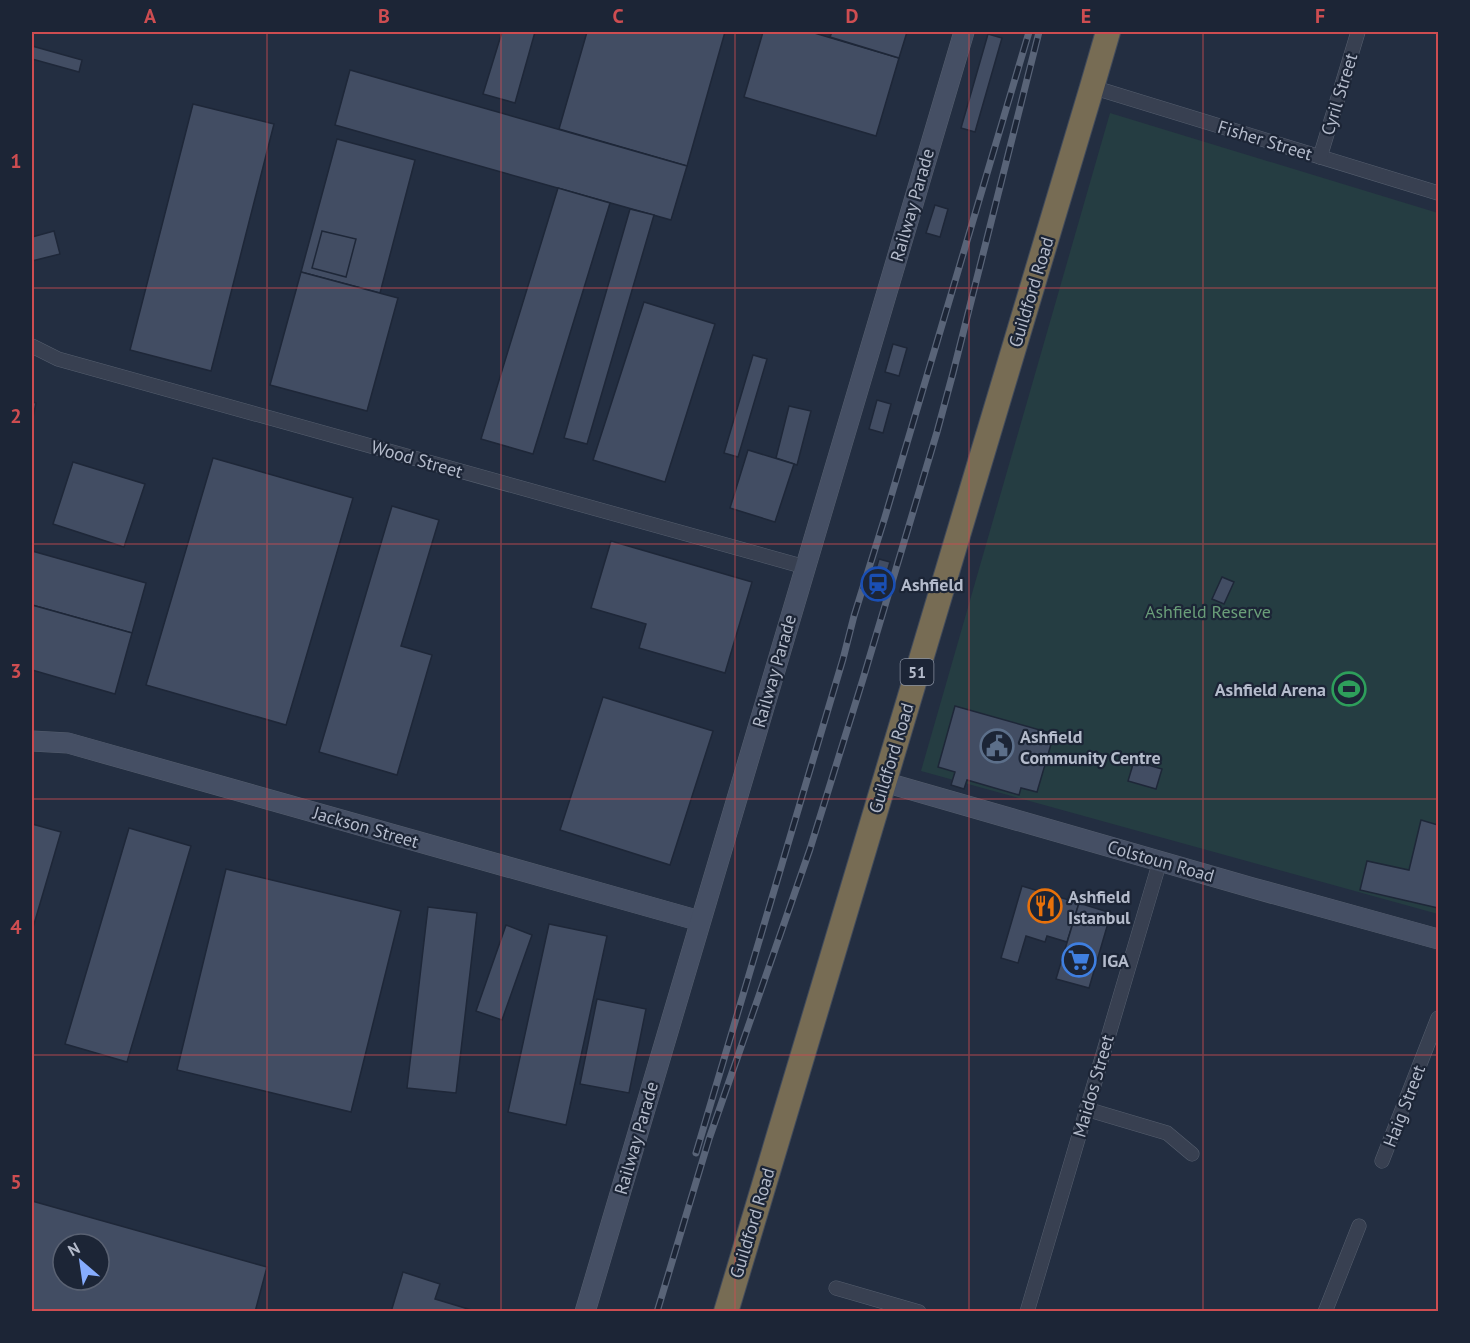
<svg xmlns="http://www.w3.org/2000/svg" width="1470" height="1343" font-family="'PT Sans',sans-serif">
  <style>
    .green { fill: #253d42 }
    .building { fill: #424d63; stroke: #1e2738; stroke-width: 1.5; fill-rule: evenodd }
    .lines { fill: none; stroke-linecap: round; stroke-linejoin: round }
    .street-casing { stroke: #555e6e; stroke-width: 15 }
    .secondary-casing { stroke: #555e6e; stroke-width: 21 }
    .highway-casing { stroke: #424b5b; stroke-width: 26 }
    .street { stroke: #384051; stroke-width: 14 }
    .secondary { stroke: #454f64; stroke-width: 20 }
    .highway { stroke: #776c54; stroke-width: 24 }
    .rail-casing { stroke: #596478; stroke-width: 7 }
    .rail { stroke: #1c2536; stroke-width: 4.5; stroke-dasharray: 14; stroke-linecap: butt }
    .grid { fill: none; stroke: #ce4d51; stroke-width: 1.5; stroke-opacity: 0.55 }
    .labels { text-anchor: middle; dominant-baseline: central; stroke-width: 4.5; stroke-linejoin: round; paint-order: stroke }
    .shield { fill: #1c2536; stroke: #868e9e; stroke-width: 1.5 }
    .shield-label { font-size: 16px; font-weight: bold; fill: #b4bbcb }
    .street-label { font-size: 18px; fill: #b4bbcb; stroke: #1c2536 }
    .poi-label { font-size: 18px; font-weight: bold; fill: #b4bbcb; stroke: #1c2536; text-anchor: start }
    .park-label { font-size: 18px; fill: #6a9e79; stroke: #1c2536 }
    .neatline { fill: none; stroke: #ce4d51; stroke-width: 2 }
    .grid-label { font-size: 20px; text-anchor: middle; font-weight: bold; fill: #ce4d51 }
  </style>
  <rect width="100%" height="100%" fill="#232e41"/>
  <path class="green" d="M1110,113L1438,213V914L921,771Z"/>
  <g class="building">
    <path d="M502,32H535L515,103L483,94Z"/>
    <path d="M587,32H725L687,166L559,129Z"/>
    <path d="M763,32H811L899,58L876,136L744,97Z"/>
    <path d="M832,32H907L899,58L830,37Z"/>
    <path d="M988,34L1002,38L975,132L961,128Z"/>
    <path d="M32,46L82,60L79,72L32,59Z"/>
    <path d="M350,70L687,166L671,220L335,125Z"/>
    <path d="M193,104L274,124L211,371L130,350Z"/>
    <path d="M337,139L415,160L380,293L301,272Z"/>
    <path d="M558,188L610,203L533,454L481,439Z"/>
    <path d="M935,205L948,209L940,237L926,233Z"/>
    <path d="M630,209L654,215L587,444L564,438Z"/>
    <path d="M54,231L60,254L32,261V237Z"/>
    <path d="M322,231L356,239L346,277L312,268Z"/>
    <path d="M301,272L398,298L367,411L270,385Z"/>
    <path d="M644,302L715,324L665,482L593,460Z"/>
    <path d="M893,344L907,348L899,376L885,372Z"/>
    <path d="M753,355L767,359L738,457L724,453Z"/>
    <path d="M877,400L891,404L883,433L869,429Z"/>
    <path d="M32,402L36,403L32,422Z"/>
    <path d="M789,406L811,411L797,465L776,458Z"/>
    <path d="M748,450L794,464L775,522L730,508Z"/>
    <path d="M213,458L353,498L286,725L146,685Z"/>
    <path d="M73,462L145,484L124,547L53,524Z"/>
    <path d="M392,506L439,520L401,646L432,655L397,775L319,752Z"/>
    <path d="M611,541L752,582L725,673L639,648L646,624L591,608Z"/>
    <path d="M32,551L146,583L132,633L32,605Z"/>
    <path d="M879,559L890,562L883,586L872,582Z"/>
    <path d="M1222,577L1234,582L1224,604L1212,599Z"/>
    <path d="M32,605L132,633L115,694L32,670Z"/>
    <path d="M603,697L713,731L670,865L560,830Z"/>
    <path d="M955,706L1054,734L1037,792L1021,788L1019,795L967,780L964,789L951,785L955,772L938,767Z"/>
    <path d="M1134,761L1162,769L1156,789L1128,781Z"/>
    <path d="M1421,820L1438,825V908L1360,890L1367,861L1409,870Z"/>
    <path d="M32,824L61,832L32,931Z"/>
    <path d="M129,828L191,846L127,1062L65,1044Z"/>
    <path d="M226,869L401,911L351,1112L177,1070Z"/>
    <path d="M1022,886L1079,903L1067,942L1047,936L1045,942L1026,936L1018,963L1001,958Z"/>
    <path d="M1079,903L1111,913L1089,988L1056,979Z"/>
    <path d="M428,907L477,913L456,1093L407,1088Z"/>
    <path d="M549,924L607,936L566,1125L508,1112Z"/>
    <path d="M506,925L532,935L502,1020L476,1011Z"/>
    <path d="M597,999L646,1009L629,1093L580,1084Z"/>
    <path d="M32,1201L267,1267L255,1312H32ZM63,1244H99V1280H63Z"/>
    <path d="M403,1272L440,1284L435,1299L478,1312H391Z"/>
  </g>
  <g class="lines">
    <defs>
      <g id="street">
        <path d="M1092,87L1438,193"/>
        <path d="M1320,157L1358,32"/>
        <path d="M32,346L58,359L805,567"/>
        <path d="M1086,1109L1167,1133L1192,1154"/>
        <path d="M1382,1161L1438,1018"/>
        <path d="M836,1288L919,1312"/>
        <path d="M1027,1312L1160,861"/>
        <path d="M1325,1312L1359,1226"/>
      </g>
      <g id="secondary">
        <path d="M32,741L68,743L700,921"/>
        <path d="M884,782L1253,888L1438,939"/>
        <path d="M585,1312L964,32"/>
      </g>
      <path id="highway" d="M726,1312L1092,87L1108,32"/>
    </defs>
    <use href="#street" class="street-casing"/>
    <use href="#secondary" class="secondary-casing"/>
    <use href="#highway" class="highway-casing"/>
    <use href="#street" class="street"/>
    <use href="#secondary" class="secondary"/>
    <use href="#highway" class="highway"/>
    <defs>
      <g id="rail">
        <path d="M696,1153L843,659L854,616L885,517L1029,32"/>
        <path d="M657,1312L709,1139L810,849L863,679L937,432L953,373L1039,32"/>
      </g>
    </defs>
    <use href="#rail" class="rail-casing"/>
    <use href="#rail" class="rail"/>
  </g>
  <path class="grid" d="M267,32V1312M501,32V1312M735,32V1312M969,32V1312M1203,32V1312M32,288H1438M32,544H1438M32,799H1438M32,1055H1438"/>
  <defs>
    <symbol id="station-ring" viewBox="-11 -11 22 22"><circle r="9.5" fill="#1c2536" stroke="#1a4fb4" stroke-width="1.5"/><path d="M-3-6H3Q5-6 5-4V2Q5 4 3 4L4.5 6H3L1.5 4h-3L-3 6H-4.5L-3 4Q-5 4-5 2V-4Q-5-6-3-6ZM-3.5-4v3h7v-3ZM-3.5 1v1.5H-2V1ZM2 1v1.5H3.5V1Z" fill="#1a4fb4"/></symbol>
    <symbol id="stadium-ring" viewBox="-11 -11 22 22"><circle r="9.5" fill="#1c2536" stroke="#2e9e5b" stroke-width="1.5"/><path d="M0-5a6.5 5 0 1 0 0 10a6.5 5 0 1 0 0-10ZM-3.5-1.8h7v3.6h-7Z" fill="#2e9e5b"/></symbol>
    <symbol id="civic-ring" viewBox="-11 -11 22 22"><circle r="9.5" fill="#1c2536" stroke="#5c6f8a" stroke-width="1.5"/><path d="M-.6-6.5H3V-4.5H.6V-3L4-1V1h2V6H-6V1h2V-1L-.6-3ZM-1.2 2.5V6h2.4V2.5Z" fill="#5c6f8a"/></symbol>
    <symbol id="restaurant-ring" viewBox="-11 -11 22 22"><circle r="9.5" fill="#1c2536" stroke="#e8710a" stroke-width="1.5"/><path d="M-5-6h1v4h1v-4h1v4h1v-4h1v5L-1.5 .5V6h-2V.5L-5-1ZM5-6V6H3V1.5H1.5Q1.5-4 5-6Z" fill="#e8710a"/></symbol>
    <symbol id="supermarket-ring" viewBox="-11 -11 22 22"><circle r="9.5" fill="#1c2536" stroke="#3f7fe0" stroke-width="1.5"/><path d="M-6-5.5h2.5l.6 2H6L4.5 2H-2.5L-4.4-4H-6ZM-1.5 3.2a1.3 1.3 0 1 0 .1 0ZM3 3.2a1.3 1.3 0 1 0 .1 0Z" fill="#3f7fe0"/></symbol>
  </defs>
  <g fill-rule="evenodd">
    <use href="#station-ring" x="859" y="565" width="38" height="38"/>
    <use href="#stadium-ring" x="1330" y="670" width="38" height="38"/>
    <use href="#civic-ring" x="978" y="727" width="38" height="38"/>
    <use href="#restaurant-ring" x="1026" y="887" width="38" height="38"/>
    <use href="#supermarket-ring" x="1060" y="941" width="38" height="38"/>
  </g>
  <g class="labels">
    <rect class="shield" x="900.5" y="659" width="33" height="26" rx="4.5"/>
    <g class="shield-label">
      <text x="917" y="672">51</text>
    </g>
    <g class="street-label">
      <text transform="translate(1339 94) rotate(-73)">Cyril Street</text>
      <text transform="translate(1265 140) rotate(17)">Fisher Street</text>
      <text transform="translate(912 205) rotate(-74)">Railway Parade</text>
      <text transform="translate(1031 292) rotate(-73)">Guildford Road</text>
      <text transform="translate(417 459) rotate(16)">Wood Street</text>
      <text transform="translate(774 671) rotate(-74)">Railway Parade</text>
      <text transform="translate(891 758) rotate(-73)">Guildford Road</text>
      <text transform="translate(366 827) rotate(16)">Jackson Street</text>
      <text transform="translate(1161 861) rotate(16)">Colstoun Road</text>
      <text transform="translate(1093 1086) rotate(-74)">Maidos Street</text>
      <text transform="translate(1404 1106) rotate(-69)">Haig Street</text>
      <text transform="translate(636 1138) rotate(-74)">Railway Parade</text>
      <text transform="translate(752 1223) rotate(-73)">Guildford Road</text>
    </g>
    <g class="poi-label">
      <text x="901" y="584">Ashfield</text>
      <text x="1326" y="689" text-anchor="end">Ashfield Arena</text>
      <text x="1020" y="736">Ashfield<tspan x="1020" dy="21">Community Centre</tspan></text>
      <text x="1068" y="896">Ashfield<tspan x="1068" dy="21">Istanbul</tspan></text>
      <text x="1102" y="960">IGA</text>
    </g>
    <g class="park-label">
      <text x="1208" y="611">Ashfield Reserve</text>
    </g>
  </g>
  <rect width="1470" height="1343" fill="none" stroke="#1c2536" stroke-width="66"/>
  <g transform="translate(81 1262) rotate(331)"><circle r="28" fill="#1c2536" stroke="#596172" stroke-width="1.5"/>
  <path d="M0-4.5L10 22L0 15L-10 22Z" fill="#86acfe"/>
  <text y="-9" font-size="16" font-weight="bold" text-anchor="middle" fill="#b4bbcb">N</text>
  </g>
  <rect x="33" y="33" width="1404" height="1277" class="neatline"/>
  <g class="grid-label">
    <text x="150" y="23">A</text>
    <text x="384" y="23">B</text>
    <text x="618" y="23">C</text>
    <text x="852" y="23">D</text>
    <text x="1086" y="23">E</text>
    <text x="1320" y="23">F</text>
    <text x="16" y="168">1</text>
    <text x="16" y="423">2</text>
    <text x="16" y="678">3</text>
    <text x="16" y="934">4</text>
    <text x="16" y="1189">5</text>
  </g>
</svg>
